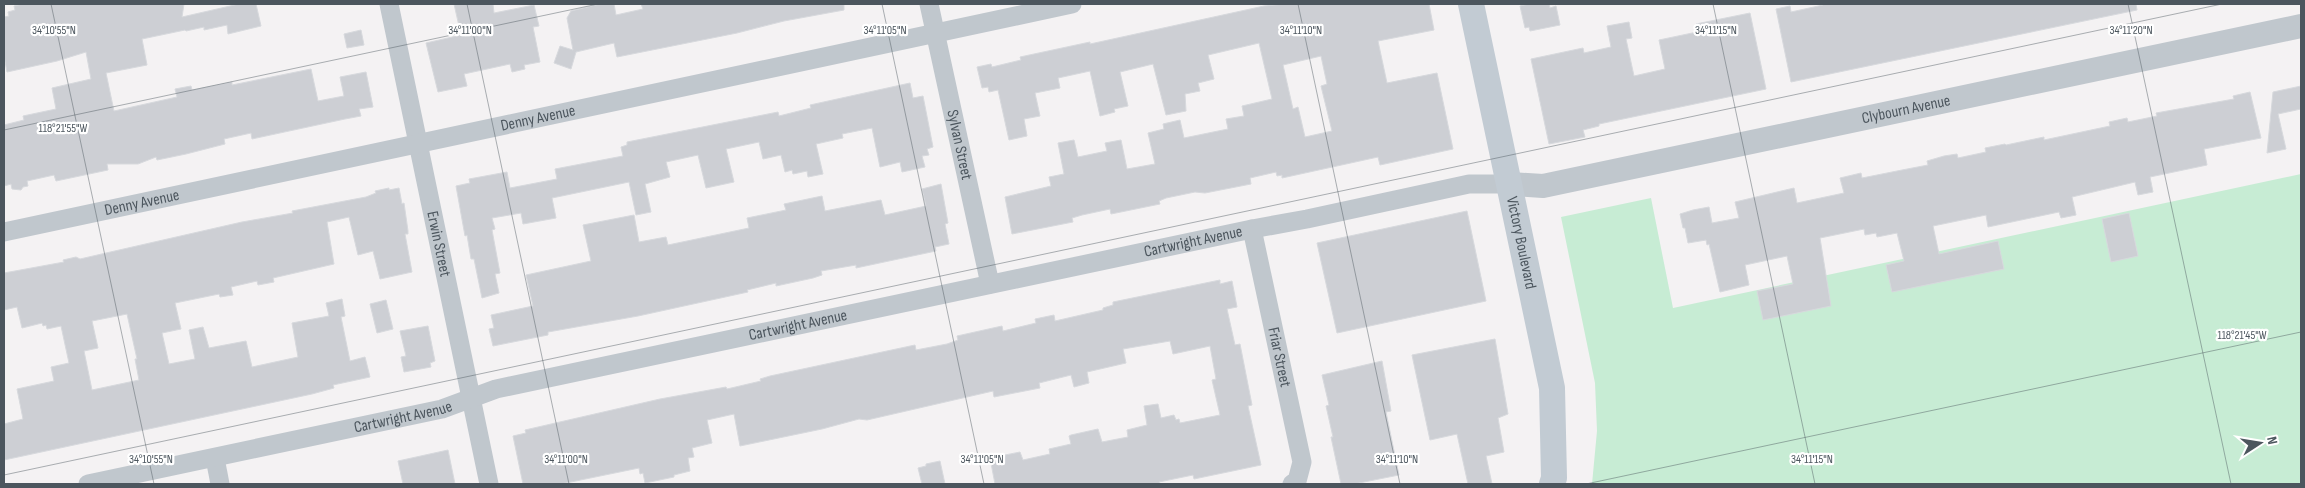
<svg xmlns="http://www.w3.org/2000/svg" width="2305" height="488" font-family="'Sofia Sans Condensed',sans-serif">
  <style>
    .green { fill: #c7ecd4 }
    .building { fill: #cdcfd4; stroke: #d7d9dd; fill-rule: evenodd }
    .lines { fill: none; stroke-linecap: round; stroke-linejoin: round }
    .minor { stroke: #c0c7cd; stroke-width: 19 }
    .tertiary { stroke: #c0c7cd; stroke-width: 24 }
    .secondary { stroke: #c2cbd3; stroke-width: 26 }
    .ticks { fill: none; stroke: #4c565e; stroke-width: 1; stroke-opacity: 0.45 }
    .labels { text-anchor: middle; dominant-baseline: central; stroke-width: 4.5; stroke-linejoin: round; paint-order: stroke }
    .street-label { font-size: 16px; fill: #4c565e; stroke: #fff }
    .ticks-label { font-size: 12px; text-anchor: middle; fill: #4c565e; stroke: #fff; stroke-width: 4.5; stroke-linejoin: round; paint-order: stroke }
  </style>
  <rect width="100%" height="100%" fill="#f4f2f3"/>
  <path class="green" d="M2301,174V484H1592L1597,431L1595,383L1561,217L1651,198L1673,308Z"/>
  <g class="building">
    <path d="M23,4H184L182,17L239,4H256L261,26L228,34L227,25L204,30V27L186,31L185,30L142,39L147,65L106,73L114,111L177,97L175,89L191,86L192,90L232,82V85L311,69L318,101L344,96L340,77L366,72L373,107L359,109L361,116L345,119L252,139L251,133L224,139L225,144L186,154L157,160L156,157L138,164H107L108,170L56,181L54,175L27,181L28,186L23,187L21,190L12,189L11,184L4,186V125L24,120L23,116L56,109L52,88L91,79L86,52L57,61L7,72L4,56V17L9,16L8,12L15,10L14,6Z"/>
    <path d="M454,4H493L494,13L534,5L539,26L533,27L540,62L524,65L525,69L512,72L510,64L464,74L467,86L438,92L426,43L461,35Z"/>
    <path d="M600,4H614L616,15L643,9L641,4H844V10L784,21L737,33L617,57L614,43L576,52L571,69L554,63L560,46L573,50L567,18L571,11Z"/>
    <path d="M1285,4H1429L1434,30L1378,41L1387,83L1437,73L1453,149L1380,165L1378,157L1282,178V175L1277,176L1276,172L1250,178L1251,184L1205,193L1195,192L1166,198L1159,201L1160,204L1111,214L1110,209L1082,215L1072,218L1073,222L1012,234L1005,197L1051,186L1049,177L1064,174L1058,143L1074,140L1078,157L1107,151L1105,143L1121,140L1127,169L1155,164L1148,133L1164,129L1163,124L1180,120L1184,138L1228,129L1226,119L1244,116L1242,106L1272,99L1259,43L1208,55L1214,79L1198,83L1200,91L1185,94L1186,111L1166,115L1153,64L1120,72L1128,106L1114,109L1115,112L1100,116L1090,71L1058,78L1060,88L1035,93L1040,116L1024,119L1027,136L1009,140L998,90L989,92L988,87L982,88L977,67L991,64L992,67L1021,60L1020,57L1090,42V44L1264,6ZM1321,56L1327,84L1321,86L1332,131L1305,137L1298,107L1293,109L1283,65Z"/>
    <path d="M1529,4H1549L1550,8L1556,6L1560,25L1530,31L1529,27L1525,28L1520,6Z"/>
    <path d="M1823,4H2136L2137,10L1791,82L1776,9L1790,6L1791,12L1823,5Z"/>
    <path d="M1750,13L1766,89L1599,124V126L1583,130L1585,137L1549,144L1531,59L1583,48L1584,53L1611,47L1607,26L1629,22L1632,38L1626,39L1634,76L1665,69L1659,40L1697,32L1696,24Z"/>
    <path d="M361,30L364,45L347,48L344,34Z"/>
    <path d="M910,83L913,98L923,96L933,147L927,149L929,155L922,156L925,167L902,172L900,162L880,167L872,128L842,134L843,138L816,144L823,174L808,177L807,171L793,174L792,170L785,172L781,155L763,159L759,142L726,149L734,182L706,188L698,155L666,162L670,177L645,184L651,212L636,215L629,182L552,198L556,218L523,224L521,213L492,218L495,229L492,230L500,273L495,274L499,293L482,298L474,259H471L467,235L465,236L456,186L470,183L469,179L507,172L510,188L557,179L555,169L623,156L621,147L627,145V142L778,112L779,116L811,108L810,105Z"/>
    <path d="M2301,86V109L2278,114L2286,149L2267,153L2273,92Z"/>
    <path d="M2250,92L2261,138L2204,149L2207,165L2150,177L2153,192L2138,195L2135,182L2072,197L2076,215L2061,218L2059,212L1988,227L1986,215L1933,226L1939,254L1998,241L2004,269L1892,292L1886,265L1904,261L1897,233L1877,237L1876,233L1865,235L1864,229L1820,238L1831,306L1763,320L1757,291L1793,284L1787,256L1745,265L1749,285L1720,292L1709,244L1707,245L1706,240L1688,243L1685,228H1683L1680,214L1693,210L1709,207L1712,223L1739,218L1735,202L1794,188L1797,203L1844,193L1840,178L1861,173L1862,178L1902,170L1928,165L1927,161L1944,156L1957,154L1958,158L1986,152L1985,148L2005,144L2006,145L2044,137V140L2110,126L2109,122L2127,118L2128,122L2157,116L2156,113L2234,99L2233,96Z"/>
    <path d="M941,184L948,223L945,224L949,244L935,247L936,251L856,268V265L821,271L822,275L813,278L776,286V283L747,290L748,292L638,316L548,332V335L493,346L489,329L494,328L491,315L533,306L526,275L591,261L583,225L634,215L639,242L666,237L668,245L749,228L747,218L786,210L784,204L822,196L825,211L881,200L885,215L926,206L922,189Z"/>
    <path d="M389,188V190L399,188L402,204L404,203L408,231V234H405L412,272L380,279L373,251L358,255L349,217L327,222L334,264L273,278L274,282L258,285L257,281L231,287L233,295L220,297L219,294L175,303L181,329L162,333L169,364L195,359L189,330L203,327L209,348L246,341L252,367L298,357L292,323L329,316L326,303L342,299L345,316L341,317L350,361L365,357L370,377L333,385L334,388L312,394L4,460V424L23,419L17,389L54,381L51,367L69,363L61,326L47,329L46,325L43,326L42,323L22,328L17,307L4,310V273L64,262L63,260L76,257L80,259L106,253L242,222L293,213L292,211L366,197L376,193L375,191ZM127,314L137,359H135L139,380L92,390L84,351L98,348L92,321Z"/>
    <path d="M1467,211L1486,301L1337,333L1317,243Z"/>
    <path d="M2129,213L2138,256L2111,262L2102,219Z"/>
    <path d="M1220,280V284L1232,281L1237,307L1227,309L1235,345L1240,344L1252,405L1248,406L1261,465L1194,479L1193,475L1159,482L1160,484H995L990,458L1020,452L1023,460L1050,454L1049,449L1071,444L1069,436L1071,435L1098,429L1102,442L1128,437L1127,430L1147,425L1144,406L1158,404L1161,418L1174,415L1176,420L1179,419L1180,423L1220,415L1212,380L1216,379L1210,346L1173,354L1170,341L1123,349L1126,363L1087,372L1089,383L1074,387L1071,375L1039,383L1040,388L994,397L993,391L867,420L859,419L822,429L740,446L734,414L707,420L712,443L692,448L694,457L688,458L690,471L674,475V477L645,483L643,473L640,474L639,468L561,484H523L513,436L526,433L525,430L660,399L726,387L727,389L761,381L760,379L770,376L915,345L916,350L947,344L958,340L957,336L1002,326L1003,331L1036,323L1035,319L1054,315L1055,321L1103,310V308L1113,305V302Z"/>
    <path d="M386,300L393,329L377,333L370,304Z"/>
    <path d="M428,326L435,361L430,363L431,367L404,372L401,357L406,356L400,331Z"/>
    <path d="M1495,339L1508,414L1498,418L1504,452L1486,456L1492,484H1468L1457,434L1430,440L1412,355Z"/>
    <path d="M1382,361L1391,411L1386,412L1399,475L1354,484H1341L1331,437H1333L1326,406L1329,405L1322,375Z"/>
    <path d="M448,450L455,484H403L398,461Z"/>
    <path d="M940,461L945,484H922L918,468L926,466V464Z"/>
  </g>
  <g class="lines">
    <g class="minor">
      <path id="s1" d="M389,4L489,484"/>
      <path id="s2" d="M929,4L990,284"/>
      <path id="s3" d="M1252,229L1302,462L1297,481L1292,484"/>
      <path id="s4" d="M4,232L1072,4"/>
      <path d="M215,458L220,484"/>
      <path id="s5" d="M88,484L442,409L496,389L1252,229L1307,219L1469,184H1510"/>
    </g>
    <path class="tertiary" id="s6" d="M1510,184L1543,186L2301,26"/>
    <path class="secondary" id="s7" d="M1471,4L1552,388L1554,478L1552,484"/>
  </g>
  <path class="ticks" d="M51,4L154,484M467,4L569,484M882,4L984,484M1298,4L1400,484M1713,4L1815,484M2128,4L2231,484M4,130L598,4M4,475L2222,4M1586,484L2301,332"/>
  <g class="labels">
    <g class="street-label">
      <text stroke="none"><textPath href="#s6" startOffset="404">Clybourn Avenue</textPath></text>
      <text stroke="none"><textPath href="#s4" startOffset="546">Denny Avenue</textPath></text>
      <text stroke="none"><textPath href="#s2" startOffset="144">Sylvan Street</textPath></text>
      <text stroke="none"><textPath href="#s4" startOffset="141">Denny Avenue</textPath></text>
      <text stroke="none"><textPath href="#s5" startOffset="1132">Cartwright Avenue</textPath></text>
      <text stroke="none"><textPath href="#s7" startOffset="244">Victory Boulevard</textPath></text>
      <text stroke="none"><textPath href="#s1" startOffset="245">Erwin Street</textPath></text>
      <text stroke="none"><textPath href="#s5" startOffset="728">Cartwright Avenue</textPath></text>
      <text stroke="none"><textPath href="#s3" startOffset="131">Friar Street</textPath></text>
      <text stroke="none"><textPath href="#s5" startOffset="322">Cartwright Avenue</textPath></text>
    </g>
  </g>
  <g class="ticks-label">
    <text x="54" y="34">34°10'55"N</text>
    <text x="470" y="34">34°11'00"N</text>
    <text x="885" y="34">34°11'05"N</text>
    <text x="1301" y="34">34°11'10"N</text>
    <text x="1716" y="34">34°11'15"N</text>
    <text x="2131" y="34">34°11'20"N</text>
    <text x="63" y="132">118°21'55"W</text>
    <text x="2242" y="339">118°21'45"W</text>
    <text x="151" y="463">34°10'55"N</text>
    <text x="566" y="463">34°11'00"N</text>
    <text x="982" y="463">34°11'05"N</text>
    <text x="1397" y="463">34°11'10"N</text>
    <text x="1812" y="463">34°11'15"N</text>
  </g>
  <rect width="2305" height="488" fill="none" stroke="#4c565e" stroke-width="10"/>
  <g transform="translate(2260 443) rotate(78)" stroke="#ffffff" stroke-width="4" paint-order="stroke">
  <path d="M0-4L9 19L0 12L-9 19Z" fill="#4c565e"/>
  <text y="-8" font-size="14" font-weight="bold" text-anchor="middle" fill="#4c565e">N</text>
  </g>
</svg>
